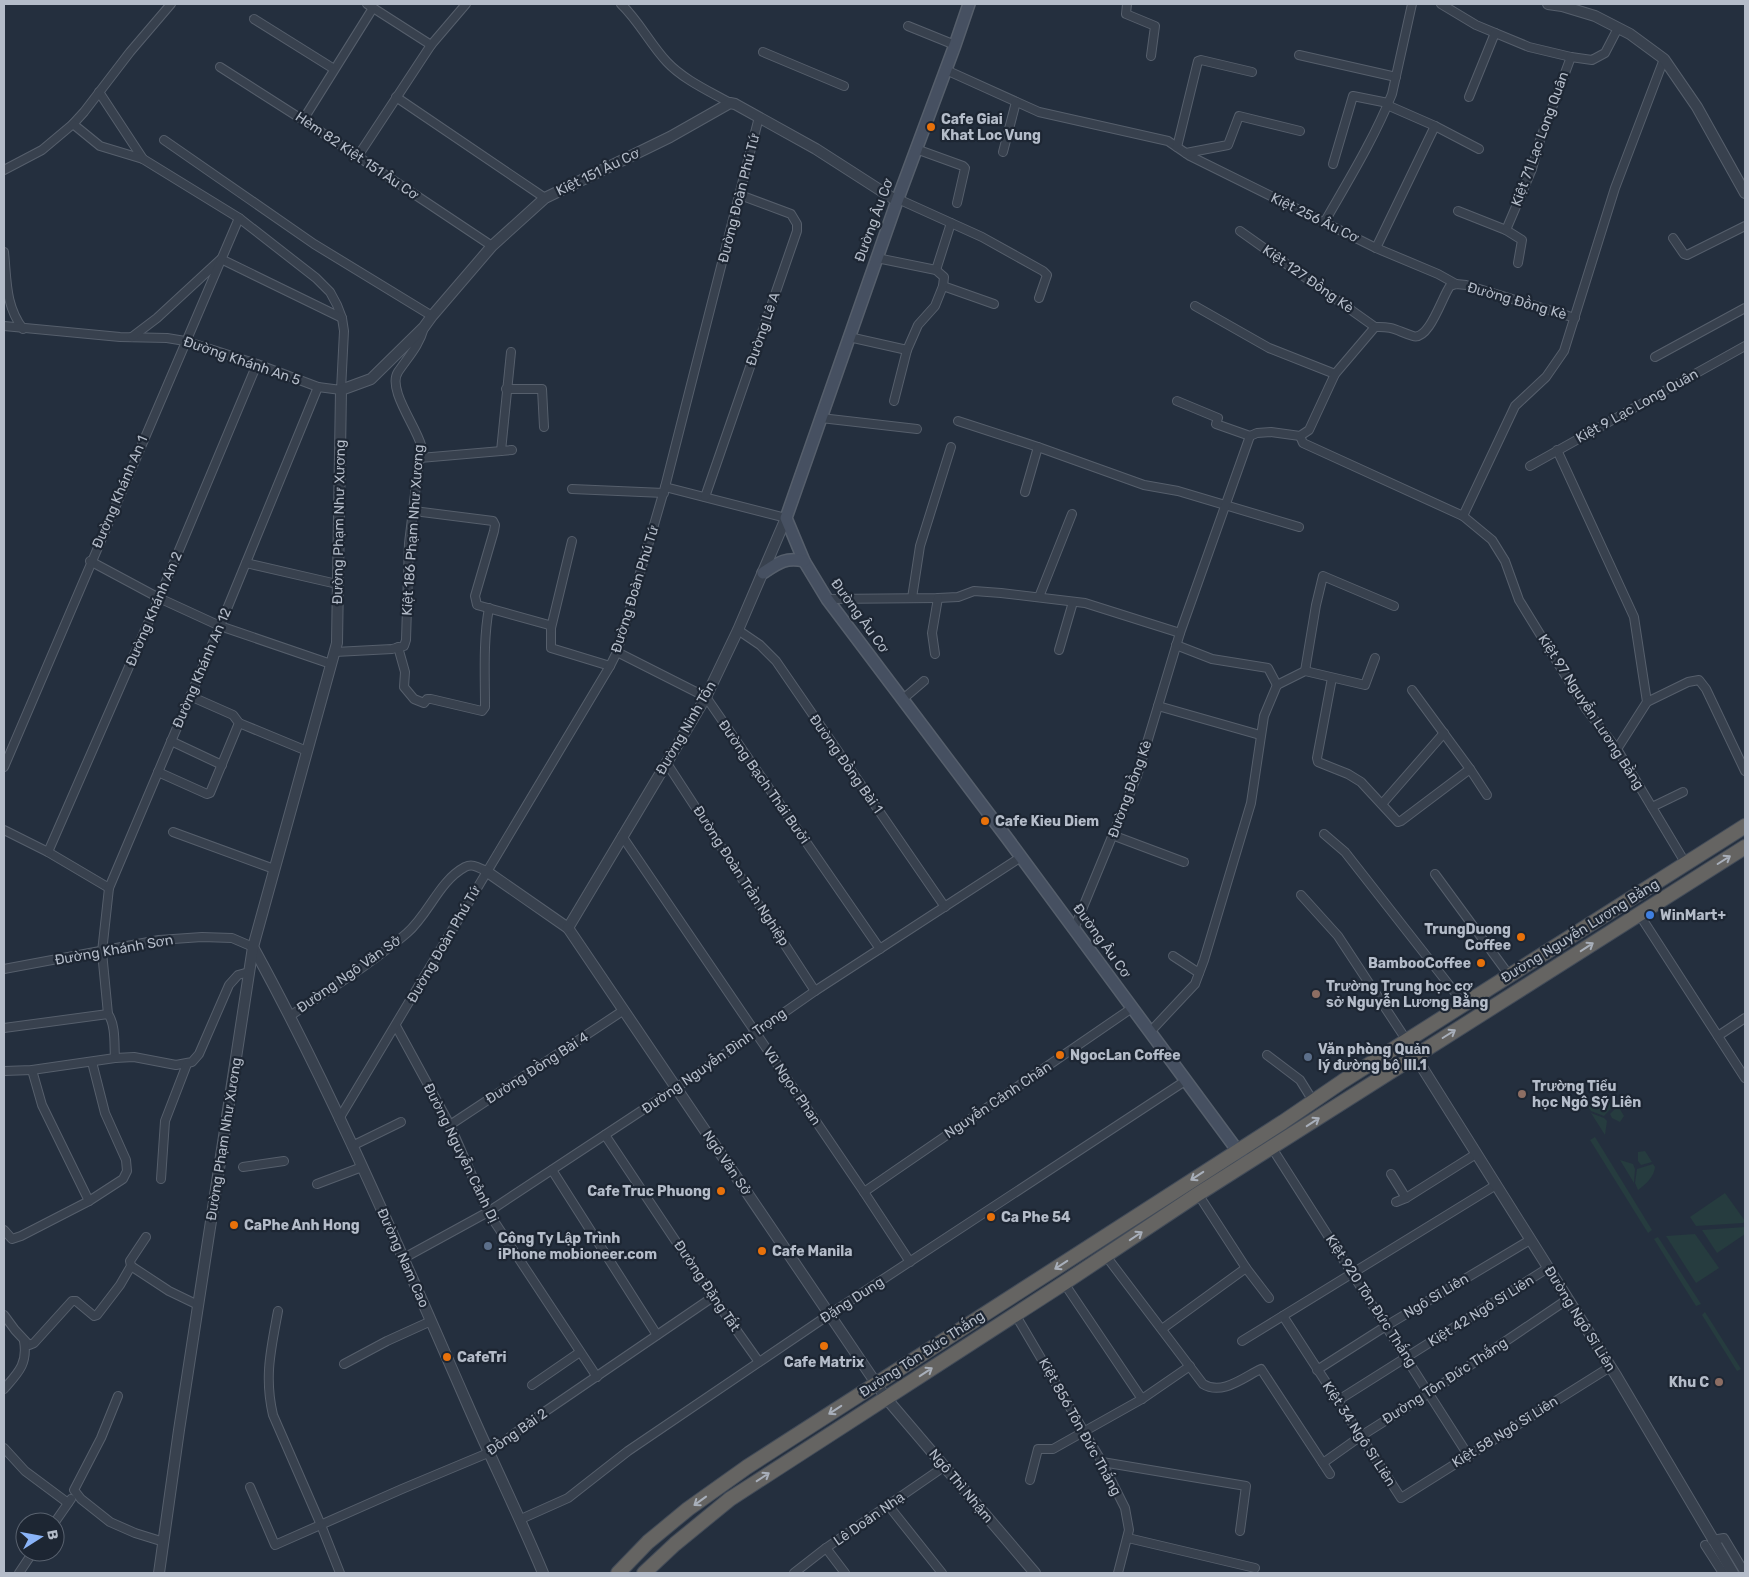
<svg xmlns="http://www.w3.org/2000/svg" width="1749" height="1577" font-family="Rubik,sans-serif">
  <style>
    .green { fill: #263c3f }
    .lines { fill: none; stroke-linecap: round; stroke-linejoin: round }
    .minor-casing { stroke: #565f6c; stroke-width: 10 }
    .tertiary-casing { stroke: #565f6c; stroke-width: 12 }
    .secondary-casing { stroke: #565f6c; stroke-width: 14 }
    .trunk-casing { stroke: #434c59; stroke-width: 16 }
    .minor { stroke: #38414e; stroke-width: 8 }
    .tertiary { stroke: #38414e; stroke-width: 10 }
    .secondary { stroke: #465061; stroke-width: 11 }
    .trunk { stroke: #656462; stroke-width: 14 }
    .oneway { stroke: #a8afba }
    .food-dot { fill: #e8710a; stroke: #1d2633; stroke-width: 2 }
    .shop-dot { fill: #3f7fe0; stroke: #1d2633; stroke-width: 2 }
    .education-dot { fill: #8d6e63; stroke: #1d2633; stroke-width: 2 }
    .service-dot { fill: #5c6f8a; stroke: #1d2633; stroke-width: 2 }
    .labels { text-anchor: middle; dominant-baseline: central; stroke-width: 4.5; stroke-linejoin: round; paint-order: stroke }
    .poi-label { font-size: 14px; font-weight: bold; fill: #b4bcc9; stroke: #1d2633; text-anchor: start }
    .street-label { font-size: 14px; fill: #b4bcc9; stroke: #1d2633 }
  </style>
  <rect width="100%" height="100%" fill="#242f3e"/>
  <g class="green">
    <path d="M1605,1099H1613L1616,1103L1604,1116L1591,1111L1587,1105L1594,1101Z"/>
    <path d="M1618,1106L1624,1116L1620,1122L1612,1118L1610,1114Z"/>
    <path d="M1591,1113L1604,1118L1607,1121L1605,1135Z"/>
    <path d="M1595,1137L1652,1230L1648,1233L1590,1140Z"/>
    <path d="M1645,1151L1652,1162L1641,1165L1638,1161V1152Z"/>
    <path d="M1620,1160L1633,1164L1635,1169L1634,1183Z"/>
    <path d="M1653,1164L1655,1167C1654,1177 1646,1184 1638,1190L1635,1183L1637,1169Z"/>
    <path d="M1725,1193L1745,1221L1743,1223L1696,1226L1690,1217Z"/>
    <path d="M1745,1227V1234L1717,1253L1702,1230Z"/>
    <path d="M1695,1234L1719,1268L1696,1283L1666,1236Z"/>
    <path d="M1658,1237L1701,1304L1696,1306L1654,1239Z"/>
    <path d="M1705,1312L1741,1369L1737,1371L1702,1315Z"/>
  </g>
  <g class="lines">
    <defs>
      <g id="minor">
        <path d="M367,4L431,45"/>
        <path d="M621,4C639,21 650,44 667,62C684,80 709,91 730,103"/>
        <path d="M1127,4L1126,14L1155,26L1151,56"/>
        <path d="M1441,4L1476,25L1529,47L1571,57L1592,60L1605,53L1618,28"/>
        <path d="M254,19L334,69"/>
        <path d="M908,26L955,45"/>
        <path d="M763,52L844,86"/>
        <path d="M1299,55L1396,77"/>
        <path d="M220,67L303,120L492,246"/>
        <path d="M946,70L1039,112L1168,141L1190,156L1376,248L1438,274L1456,284"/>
        <path d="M99,92L143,159"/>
        <path d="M396,97L545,198"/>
        <path d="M1469,97L1495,33"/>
        <path d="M1387,105L1435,126L1479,149"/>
        <path d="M303,120L373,8"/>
        <path d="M164,140L314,244L432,316"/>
        <path d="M1177,147L1198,61L1201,60L1252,72"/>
        <path d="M916,149L963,166L965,168L957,203"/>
        <path d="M1003,152L1016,102"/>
        <path d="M1186,153L1228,145L1239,116L1300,131"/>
        <path d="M358,156L431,45L466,4"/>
        <path d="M1333,164L1353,96L1388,103"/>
        <path d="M4,170L42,150L73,124L84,112L130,52L171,4"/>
        <path d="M898,199L982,237L1043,271L1047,275L1039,298"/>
        <path d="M1458,211L1506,230L1532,169L1540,140L1571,57"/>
        <path d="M1324,223C1348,181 1374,139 1392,94L1412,4"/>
        <path d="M1506,230L1522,240L1518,263"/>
        <path d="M1240,231L1375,327"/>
        <path d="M1673,238L1684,254L1687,255L1745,226"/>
        <path d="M1376,248L1435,126"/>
        <path d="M4,252C7,280 5,305 23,329"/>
        <path d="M936,270L951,223"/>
        <path d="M943,286L994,304"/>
        <path d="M1195,306L1269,348L1335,374"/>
        <path d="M4,326L120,337L167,338L185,341L257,364L318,387L341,390L344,331L342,318L337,305L330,292L316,278L239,218L143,159L100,146L73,124"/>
        <path d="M132,337L157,318L221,259L342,318"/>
        <path d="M849,337L907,350L918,325L935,306L943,286L944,277L936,270L877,258"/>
        <path d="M1655,357L1745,308"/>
        <path d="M506,389H542L544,427"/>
        <path d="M894,401L907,350"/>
        <path d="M1177,401L1218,418L1216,424L1250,436"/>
        <path d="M821,418L917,429"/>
        <path d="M958,421L1038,447L1144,485L1178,491L1299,527"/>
        <path d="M1300,436L1303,443L1463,516L1492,540L1505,561L1519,600L1586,709L1617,749L1686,864"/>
        <path d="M1557,450L1634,617L1647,702L1617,749"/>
        <path d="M501,451L511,352"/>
        <path d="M420,458L512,450"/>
        <path d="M1530,466L1745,346"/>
        <path d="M665,487L786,518"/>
        <path d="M572,489L664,493"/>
        <path d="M1025,492L1038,447"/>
        <path d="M705,497L797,231V224L791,214L740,195"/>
        <path d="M414,511L493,521L495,525L494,531L475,596L477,605L549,625L551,628V648L610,666"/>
        <path d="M1463,516L1515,406L1546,377L1564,351L1615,188L1664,59"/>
        <path d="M90,561L159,598L220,626L331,664"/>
        <path d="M246,563L337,584"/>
        <path d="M1039,597L1072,514"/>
        <path d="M912,598L920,546L951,447"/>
        <path d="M827,599L938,598L958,597L974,591L1001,593L1085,603L1180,633"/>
        <path d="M551,628L572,541"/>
        <path d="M738,630L760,645L776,661L945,907"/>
        <path d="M1176,645L1212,659L1268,668L1277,685"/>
        <path d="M398,647L405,672L404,687L414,699L424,703L427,699H431L482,711L485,707C485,675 483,640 489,608"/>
        <path d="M1059,650L1073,602"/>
        <path d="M335,652L392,649L404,646L406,640L409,543L421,445C416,426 387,389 398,372C408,357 419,346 424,328"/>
        <path d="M617,652L706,697L880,949"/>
        <path d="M935,654L932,633L938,598"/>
        <path d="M1305,671L1316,605L1323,576L1394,606"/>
        <path d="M1332,678L1317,758L1318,762L1348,774L1361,782L1398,822L1401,821L1470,769L1412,690"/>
        <path d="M1277,685L1305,671L1365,685L1375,658"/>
        <path d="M903,699L924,681"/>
        <path d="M1647,702L1688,682L1699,680L1706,689L1745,771"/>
        <path d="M1158,706L1260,735"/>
        <path d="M239,723L307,751"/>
        <path d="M171,741L222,765"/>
        <path d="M666,762L815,991"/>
        <path d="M4,767L239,218"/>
        <path d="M1470,769L1487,795"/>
        <path d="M158,772L207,794L210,793L239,723L233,715L190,696"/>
        <path d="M1382,804L1444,733"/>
        <path d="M1652,807L1683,792"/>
        <path d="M4,830L48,852L109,888"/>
        <path d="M173,832L274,869"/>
        <path d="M1324,834L1345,852L1464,1004"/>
        <path d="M1112,835L1184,862"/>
        <path d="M622,836L864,1192L910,1262"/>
        <path d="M48,852L159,598L257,364"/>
        <path d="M1435,874L1509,975"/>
        <path d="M1301,895L1338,936L1407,1041"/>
        <path d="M1639,914L1745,1078"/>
        <path d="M1074,929L1137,776L1180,633L1250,436L1257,433L1271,432L1300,436L1309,430L1335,374L1375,327C1393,326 1397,331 1413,336C1429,341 1442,297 1450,286L1456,284L1466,285L1575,318"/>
        <path d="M1173,956L1199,973"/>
        <path d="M4,969L159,940L202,937L232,938L253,947"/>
        <path d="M108,1014L102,952L109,888L220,626L318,387"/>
        <path d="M290,1016C330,989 371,964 407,933C429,914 439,881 465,867C473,863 479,868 486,871"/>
        <path d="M396,1026L450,1125L488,1212L597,1377"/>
        <path d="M4,1028L108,1014C116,1025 114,1045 115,1058"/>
        <path d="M1150,1032L1195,984L1204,960L1251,803L1264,716L1277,685"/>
        <path d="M1718,1036L1745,1018"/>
        <path d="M1267,1055L1300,1080L1313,1101"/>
        <path d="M32,1070L42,1105L89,1201"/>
        <path d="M4,1071L32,1070L115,1058L134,1057L176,1065L192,1062L199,1054L229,985L238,975L249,972"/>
        <path d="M339,1119L610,666L617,652L665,487L759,117"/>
        <path d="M450,1125L624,1010"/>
        <path d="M605,1135L713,1297L759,1362"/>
        <path d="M352,1146L401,1122"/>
        <path d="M1272,1148L1468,1455"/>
        <path d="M243,1167L284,1161"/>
        <path d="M552,1170L657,1335"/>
        <path d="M1391,1174L1406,1198"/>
        <path d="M161,1179L165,1121L187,1064"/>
        <path d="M317,1184L362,1167"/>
        <path d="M864,1192L1132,1008"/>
        <path d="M1198,1194L1246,1268L1269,1298"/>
        <path d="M1396,1202L1406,1198L1476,1154"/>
        <path d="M4,1230L12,1239L21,1236L89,1201L123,1179L127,1171L126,1160L105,1113L92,1062"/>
        <path d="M1106,1256L1203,1384C1222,1396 1244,1377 1261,1369L1330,1474"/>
        <path d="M404,1258L488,1212L676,1088L815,991L1021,857"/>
        <path d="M131,1266L169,1291L198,1305"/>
        <path d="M1064,1283L1142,1399"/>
        <path d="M278,1311C271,1349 264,1377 273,1415L321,1525L340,1573"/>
        <path d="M1015,1314L1102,1462L1125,1508L1129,1530L1118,1573"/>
        <path d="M4,1315L15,1330L29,1345L34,1343L72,1301H76L94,1316L97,1315L120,1285L131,1266L130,1261L146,1237"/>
        <path d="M1283,1316L1401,1498L1610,1367"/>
        <path d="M1162,1329L1246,1268"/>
        <path d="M1242,1341L1496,1185"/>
        <path d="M344,1364L387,1341L431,1321"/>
        <path d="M1317,1370L1386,1326L1530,1240"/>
        <path d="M532,1385L580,1352"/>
        <path d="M4,1389C18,1373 28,1364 24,1341"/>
        <path d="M118,1396L101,1438L74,1490L81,1499L110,1522L135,1533L164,1542"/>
        <path d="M1337,1401L1548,1268"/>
        <path d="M4,1448L25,1471L68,1503"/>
        <path d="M1102,1462L1246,1486L1240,1531"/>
        <path d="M1323,1463L1361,1436L1429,1393L1568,1299"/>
        <path d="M1030,1480L1038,1449H1053L1085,1431L1142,1399L1190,1366"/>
        <path d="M250,1487L275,1545L402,1489L488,1453L537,1417L713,1297"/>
        <path d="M888,1505L942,1573"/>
        <path d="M521,1519L568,1498L628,1451L830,1314L1185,1081"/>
        <path d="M55,1522L71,1499"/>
        <path d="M1128,1538L1255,1568"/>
        <path d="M1712,1540L1724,1538L1745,1573"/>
        <path d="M1705,1545L1723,1573"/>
        <path d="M826,1548L845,1573"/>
        <path d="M19,1573L33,1552"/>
        <path d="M794,1573L826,1548L945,1466"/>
      </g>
      <g id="tertiary">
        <path d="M1548,4L1562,6L1595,16L1630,34L1664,59L1697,107L1745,193"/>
        <path d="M486,871L568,928L886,1398L1035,1573"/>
        <path d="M568,928L706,697L738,630L786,518"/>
        <path d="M253,947C333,1093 399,1248 466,1401C491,1459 519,1515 543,1573"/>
        <path d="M1415,1056L1617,1377L1733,1573"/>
        <path d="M159,1573L179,1430L253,947L337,643L341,390L371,379L424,327L432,316L492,246L545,198L670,137L730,103L735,104L816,149L897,201"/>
      </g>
      <g id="secondary">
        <path d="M969,4L955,45L897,201L786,518L804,561L827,599L1007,838L1243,1158"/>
        <path d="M763,573C778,563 785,557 804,561"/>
      </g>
      <g id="trunk">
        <path d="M618,1573L648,1542L688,1509L747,1467L1283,1122L1343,1081L1745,826"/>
        <path d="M644,1573L675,1544L730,1499L1064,1283L1198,1194L1745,847"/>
      </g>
    </defs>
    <use href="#minor" class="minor-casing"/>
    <use href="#tertiary" class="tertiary-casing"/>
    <use href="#secondary" class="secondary-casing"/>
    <use href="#trunk" class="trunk-casing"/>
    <use href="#minor" class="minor"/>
    <use href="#tertiary" class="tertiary"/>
    <use href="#secondary" class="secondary"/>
    <use href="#trunk" class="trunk"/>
  </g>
  <defs><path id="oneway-shaft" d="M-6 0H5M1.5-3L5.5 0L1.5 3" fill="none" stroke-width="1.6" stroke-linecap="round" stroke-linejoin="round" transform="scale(1.25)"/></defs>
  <g class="oneway">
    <use href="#oneway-shaft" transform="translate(1724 860) rotate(-32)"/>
    <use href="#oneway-shaft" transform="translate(1587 947) rotate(-33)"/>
    <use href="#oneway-shaft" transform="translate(1449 1034) rotate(-32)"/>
    <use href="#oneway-shaft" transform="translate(1313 1122) rotate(-33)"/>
    <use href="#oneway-shaft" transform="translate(1197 1176) rotate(147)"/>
    <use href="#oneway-shaft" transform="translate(1136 1236) rotate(-34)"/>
    <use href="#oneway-shaft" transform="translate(1061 1265) rotate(147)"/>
    <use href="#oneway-shaft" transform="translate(926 1372) rotate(-33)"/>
    <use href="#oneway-shaft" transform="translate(835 1410) rotate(147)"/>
    <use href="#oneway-shaft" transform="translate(763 1477) rotate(-33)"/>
    <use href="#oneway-shaft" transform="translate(700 1501) rotate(144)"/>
  </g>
  <g class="food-dot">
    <circle cx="931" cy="127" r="5"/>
    <circle cx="985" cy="821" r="5"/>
    <circle cx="1521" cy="937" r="5"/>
    <circle cx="1481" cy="963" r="5"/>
    <circle cx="1060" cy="1055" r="5"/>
    <circle cx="721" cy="1191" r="5"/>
    <circle cx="991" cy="1217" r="5"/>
    <circle cx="234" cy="1225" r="5"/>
    <circle cx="762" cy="1251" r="5"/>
    <circle cx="824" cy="1346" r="5"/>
    <circle cx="447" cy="1357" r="5"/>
  </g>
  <circle class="shop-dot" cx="1650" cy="915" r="5"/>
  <g class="education-dot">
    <circle cx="1316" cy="994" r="5"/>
    <circle cx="1522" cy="1094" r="5"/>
    <circle cx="1719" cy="1382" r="5"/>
  </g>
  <g class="service-dot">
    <circle cx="1308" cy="1057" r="5"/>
    <circle cx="488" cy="1246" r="5"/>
  </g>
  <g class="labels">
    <g class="poi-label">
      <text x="941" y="119">Cafe Giai<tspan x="941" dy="16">Khat Loc Vung</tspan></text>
      <text x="995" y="821">Cafe Kieu Diem</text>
      <text x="1660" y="915">WinMart+</text>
      <text x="1511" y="929" text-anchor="end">TrungDuong<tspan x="1511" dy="16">Coffee</tspan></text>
      <text x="1471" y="963" text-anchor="end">BambooCoffee</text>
      <text x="1326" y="986">Trường Trung học cơ<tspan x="1326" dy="16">sở Nguyễn Lương Bằng</tspan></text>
      <text x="1318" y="1049">Văn phòng Quản<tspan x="1318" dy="16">lý đường bộ III.1</tspan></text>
      <text x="1070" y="1055">NgocLan Coffee</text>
      <text x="1532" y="1086">Trường Tiểu<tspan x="1532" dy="16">học Ngô Sỹ Liên</tspan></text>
      <text x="711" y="1191" text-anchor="end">Cafe Truc Phuong</text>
      <text x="1001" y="1217">Ca Phe 54</text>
      <text x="244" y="1225">CaPhe Anh Hong</text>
      <text x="498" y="1238">Công Ty Lập Trình<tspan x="498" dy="16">iPhone mobioneer.com</tspan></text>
      <text x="772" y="1251">Cafe Manila</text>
      <text x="457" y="1357">CafeTri</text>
      <text x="824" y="1362" text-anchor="middle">Cafe Matrix</text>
      <text x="1709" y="1382" text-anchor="end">Khu C</text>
    </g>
    <g class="street-label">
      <text transform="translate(1540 139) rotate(-70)">Kiệt 71 Lạc Long Quân</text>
      <text transform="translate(357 156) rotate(34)">Hẻm 82 Kiệt 151 Âu Cơ</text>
      <text transform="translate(598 172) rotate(-26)">Kiệt 151 Âu Cơ</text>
      <text transform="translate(739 198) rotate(-76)">Đường Đoàn Phú Tứ</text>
      <text transform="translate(1315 218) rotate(26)">Kiệt 256 Âu Cơ</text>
      <text transform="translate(874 220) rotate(-70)">Đường Âu Cơ</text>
      <text transform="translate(1308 279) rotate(35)">Kiệt 127 Đồng Kè</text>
      <text transform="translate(1517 301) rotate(16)">Đường Đồng Kè</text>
      <text transform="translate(763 329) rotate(-71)">Đường Lê A</text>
      <text transform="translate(242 361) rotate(19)">Đường Khánh An 5</text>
      <text transform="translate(1637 406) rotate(-29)">Kiệt 9 Lạc Long Quân</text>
      <text transform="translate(120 492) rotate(-67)">Đường Khánh An 1</text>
      <text transform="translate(339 522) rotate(-89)">Đường Phạm Như Xương</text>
      <text transform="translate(413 530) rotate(-86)">Kiệt 186 Phạm Như Xương</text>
      <text transform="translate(635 589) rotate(-73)">Đường Đoàn Phú Tứ</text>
      <text transform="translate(154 609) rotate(-67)">Đường Khánh An 2</text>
      <text transform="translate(860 616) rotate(54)">Đường Âu Cơ</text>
      <text transform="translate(202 668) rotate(-67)">Đường Khánh An 12</text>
      <text transform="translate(1591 712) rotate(57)">Kiệt 97 Nguyễn Lương Bằng</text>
      <text transform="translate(686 728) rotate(-60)">Đường Ninh Tốn</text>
      <text transform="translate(846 764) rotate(55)">Đường Đồng Bài 1</text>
      <text transform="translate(764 782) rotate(55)">Đường Bạch Thái Bưởi</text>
      <text transform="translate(1130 789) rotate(-70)">Đường Đồng Kè</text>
      <text transform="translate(741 876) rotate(57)">Đường Đoàn Trần Nghiệp</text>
      <text transform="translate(1580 931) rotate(-32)">Đường Nguyễn Lương Bằng</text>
      <text transform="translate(1102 941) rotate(54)">Đường Âu Cơ</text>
      <text transform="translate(444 944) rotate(-60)">Đường Đoàn Phú Tứ</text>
      <text transform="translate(114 950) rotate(-10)">Đường Khánh Sơn</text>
      <text transform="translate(349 974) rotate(-35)">Đường Ngô Văn Sở</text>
      <text transform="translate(714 1061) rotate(-35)">Đường Nguyễn Đình Trọng</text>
      <text transform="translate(537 1068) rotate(-33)">Đường Đồng Bài 4</text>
      <text transform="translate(792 1086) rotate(56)">Vũ Ngọc Phan</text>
      <text transform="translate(998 1100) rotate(-34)">Nguyễn Cảnh Chân</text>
      <text transform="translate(224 1139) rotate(-81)">Đường Phạm Như Xương</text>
      <text transform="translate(461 1153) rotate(64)">Đường Nguyễn Cảnh Dị</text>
      <text transform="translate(727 1163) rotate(56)">Ngô Văn Sở</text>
      <text transform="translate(403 1258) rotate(66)">Đường Nam Cao</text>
      <text transform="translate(707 1286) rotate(56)">Đường Đặng Tất</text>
      <text transform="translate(1436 1296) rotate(-31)">Ngô Sĩ Liên</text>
      <text transform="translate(852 1300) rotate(-33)">Đặng Dung</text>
      <text transform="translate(1371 1301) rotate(57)">Kiệt 920 Tôn Đức Thắng</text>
      <text transform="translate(1481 1311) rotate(-32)">Kiệt 42 Ngô Sĩ Liên</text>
      <text transform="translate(1580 1319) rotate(58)">Đường Ngô Sĩ Liên</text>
      <text transform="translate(922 1354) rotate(-33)">Đường Tôn Đức Thắng</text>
      <text transform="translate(1445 1381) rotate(-33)">Đường Tôn Đức Thắng</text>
      <text transform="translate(1080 1427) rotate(61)">Kiệt 856 Tôn Đức Thắng</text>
      <text transform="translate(517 1432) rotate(-35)">Đồng Bài 2</text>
      <text transform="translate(1505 1432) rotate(-32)">Kiệt 58 Ngô Sĩ Liên</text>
      <text transform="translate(1359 1434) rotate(57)">Kiệt 34 Ngô Sĩ Liên</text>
      <text transform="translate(961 1486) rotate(50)">Ngô Thì Nhậm</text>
      <text transform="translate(869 1519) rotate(-35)">Lê Doãn Nhạ</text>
    </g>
  </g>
  <rect width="1749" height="1577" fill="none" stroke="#b4bcc9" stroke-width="10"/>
  <g transform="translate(40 1537) rotate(79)"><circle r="24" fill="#1d2633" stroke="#59626f"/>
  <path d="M0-4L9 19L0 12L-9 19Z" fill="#8ab4f8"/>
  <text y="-8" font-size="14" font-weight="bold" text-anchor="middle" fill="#b4bcc9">B</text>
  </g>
</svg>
